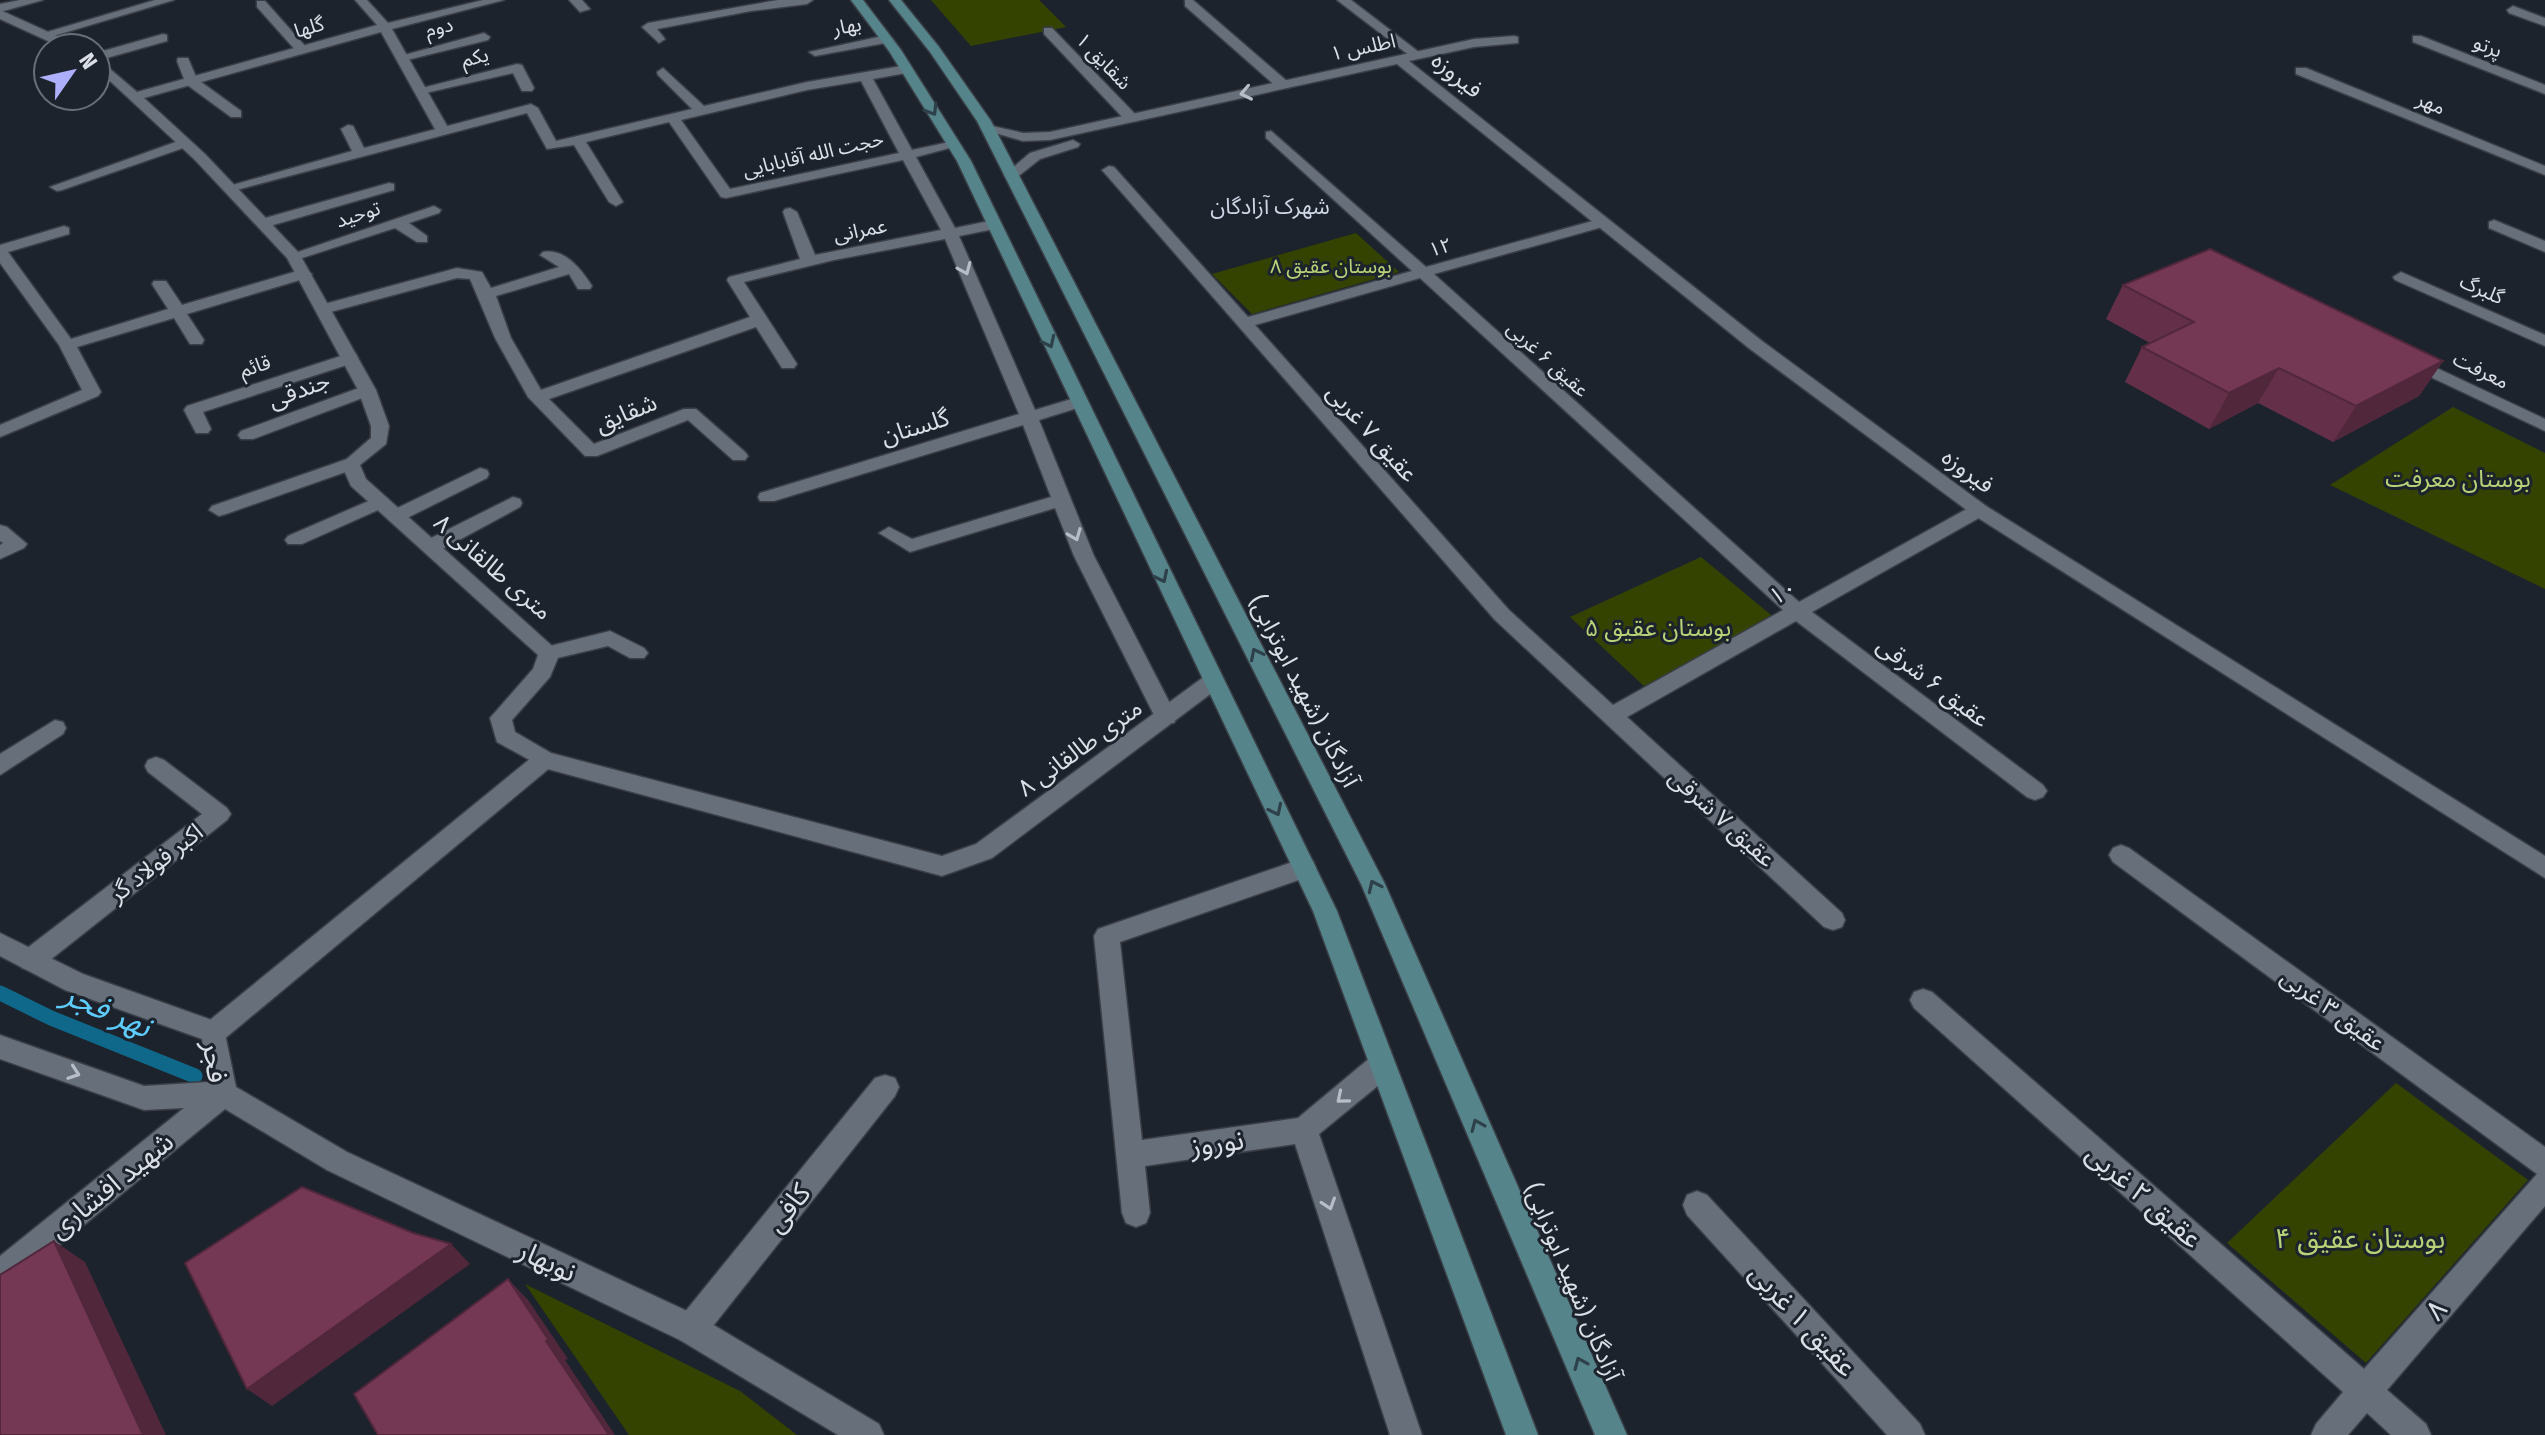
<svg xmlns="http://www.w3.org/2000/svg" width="2545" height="1435" font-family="'Fira Sans Condensed','Noto Sans Arabic',sans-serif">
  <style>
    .green { fill: #344300 }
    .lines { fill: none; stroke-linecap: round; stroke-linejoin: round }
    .stream { stroke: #0f6889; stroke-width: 15 }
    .minor-casing { stroke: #3a3f47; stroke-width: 3 }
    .tertiary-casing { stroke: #3a3f47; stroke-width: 3 }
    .secondary-casing { stroke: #3a3f47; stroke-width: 3 }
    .minor { fill: #676f7b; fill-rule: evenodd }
    .tertiary { fill: #676f7b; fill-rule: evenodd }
    .secondary { fill: #56848b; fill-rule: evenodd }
    .wall { fill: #643049 }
    .shaded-wall { fill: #51273c }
    .building { fill: #743855; stroke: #51273c; stroke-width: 2 }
    .oneway { stroke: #b8bec7 }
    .oneway2 { stroke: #2e4049 }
    .labels { text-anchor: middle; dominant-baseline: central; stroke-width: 6; stroke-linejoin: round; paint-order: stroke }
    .far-street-label { font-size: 20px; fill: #dbe0e7; stroke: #1d232d }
    .far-park-label { font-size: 20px; fill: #b8d377; stroke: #1d232d }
    .far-neighbourhood-label { font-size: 22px; fill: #ced7e5; stroke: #1d232d }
    .street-label { font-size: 24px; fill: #dbe0e7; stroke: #1d232d }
    .park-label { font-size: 24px; fill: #b8d377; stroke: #1d232d }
    .near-street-label { font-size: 28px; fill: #dbe0e7; stroke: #1d232d }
    .near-park-label { font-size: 28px; fill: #b8d377; stroke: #1d232d }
    .near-water-label { font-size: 32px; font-style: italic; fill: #5ecdfe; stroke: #1d232d }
  </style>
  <rect width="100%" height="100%" fill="#1d232d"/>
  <g class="green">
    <path d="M931,0H1039L1066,27L971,46Z"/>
    <path d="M1356,233L1399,272L1252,314L1212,274Z"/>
    <path d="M2453,407L2545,453V589L2330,485Z"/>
    <path d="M1701,557L1776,619L1646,688L1570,617Z"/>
    <path d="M2396,1083L2528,1180L2366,1363L2227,1243Z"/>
    <path d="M525,1284L740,1391L797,1435H629Z"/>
  </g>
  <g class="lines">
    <path class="stream" d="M0,993L51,1018L195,1076"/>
    <defs>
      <g id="minor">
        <path d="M20,0H43L0,12V4Z"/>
        <path d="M155,0H174L47,38L37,35Z"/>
        <path d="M569,0H582L590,9L580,12Z"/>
        <path d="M778,0H813L807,4L751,11L657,29L665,39L659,43L642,27L648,23Z"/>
        <path d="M1185,0H1193L1288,82V88H1278L1185,6Z"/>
        <path d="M1337,0H1351L1424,56L1414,59Z"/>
        <path d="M257,1H265L306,47V53H298L257,7Z"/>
        <path d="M2513,6L2545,18V26L2509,13L2507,10Z"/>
        <path d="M1044,28H1052L1136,115V121H1126L1044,34Z"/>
        <path d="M484,33L490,37L488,40L403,61L397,57Z"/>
        <path d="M163,34L167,35V41L96,61V53Z"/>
        <path d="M887,35L893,39L891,42L815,56L809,52Z"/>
        <path d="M2413,36H2421L2545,85V94L2413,42Z"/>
        <path d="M178,58H188L197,79L241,111V117H231L186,84L177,61Z"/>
        <path d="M517,64L522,65L534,88L532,91H522L513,73L421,94L414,90Z"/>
        <path d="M907,65L913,69L912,72L873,79L912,150L954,141L961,145L916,157L955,228L994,220L1002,225L999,228L959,236L1035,410L1078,397L1087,402L1084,406L1039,420L1094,556L1177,717L1174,723H1158L1155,717L1074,556L1055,508L910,552L879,533L889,527L912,539L1051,497L1023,425L774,501H760L758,497L760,493L1019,414L945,239L834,260L744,282L797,364L794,368H782L756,327L549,399L594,444L684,409H696L745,452L748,456L745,460H733L688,420L597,456H585L528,397L495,338L470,279L457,278L323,314L315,309L317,306L457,268L482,272L491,288L559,267L540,255L543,252C565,248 581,269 592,286L590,289H578L569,274L496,296L511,338L541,390L750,317L727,280L729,277L800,259L783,212L785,209L790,208L797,212L815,255L941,230L903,160L726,198L721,197L669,122L586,142L623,202L616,206L609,202L574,145L547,149L527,113L229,192L222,188L352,151L341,129L348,125L353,126L364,148L531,104L538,108L556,141L692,109L658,75L657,72L663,68L704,106L807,82ZM861,81L899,153L730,189L681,120L807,90Z"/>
        <path d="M2296,68H2306L2545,166V175L2296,74Z"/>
        <path d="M1271,131L1426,267L1596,220H1606V226L1434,274L1799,602L1972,506H1986L1989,510L1986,514L1812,612L2043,785L2047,791L2043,797L2035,800L2027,797L1796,621L1627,717L1842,913L1845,920L1842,927L1833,930L1824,927L1495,620L1102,170L1109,166L1114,167L1248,317L1412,271L1266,138V132ZM1420,278L1783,610L1613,705L1509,610L1255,325Z"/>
        <path d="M184,139L191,143L189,146L62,190L57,191L50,187Z"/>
        <path d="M389,183L394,184V190L263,228L255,223L258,220Z"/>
        <path d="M434,206L441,210L439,213L409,223L427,236V242H417L395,228L299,259L294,261L286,256Z"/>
        <path d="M2494,220L2545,241V252L2489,228V222Z"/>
        <path d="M64,226L69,228V234L8,252L71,339L168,309L152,284L154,281H166L182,305L304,269L312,274L310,277L187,314L204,340L202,344H190L174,318L77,347L101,392L98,396L0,437V425L82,390L59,345L0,263V245Z"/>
        <path d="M2401,272L2545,335V346L2395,280L2393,277Z"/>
        <path d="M350,353L356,354L358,358L356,362L203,412L211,429L208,433H196L184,410L187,406Z"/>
        <path d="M367,385L376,390L373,394L253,439H241L238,435L241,431Z"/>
        <path d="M350,458L359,464L357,468L226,514L219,516L209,510L212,506Z"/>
        <path d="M480,468L487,470L489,474L487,478L403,520H389L386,516L389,512Z"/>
        <path d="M380,496L387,498L389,502L387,506L302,544H288L285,540L288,536Z"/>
        <path d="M513,497L520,499L522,503L520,507L437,552L430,553L420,547L423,542Z"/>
        <path d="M0,525L7,527L27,544L24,548L0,559V545L3,543L0,541Z"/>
        <path d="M610,631L644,648L648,653L644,658H630L608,646L549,660L542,658L538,653L542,648Z"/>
        <path d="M55,720L63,722L66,728L63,734L0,775V754Z"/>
        <path d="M544,752L552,754L555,760L552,766L223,1040L214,1044L205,1040L201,1032L205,1024L536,754Z"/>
        <path d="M156,757L164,760L227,808L231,814L227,820L40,968L31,971L22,968L18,960L22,952L202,814L148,772L145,766L148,760Z"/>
        <path d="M2121,845L2129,848L2545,1147V1206L2387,1390L2426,1424L2431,1435H2391L2367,1413L2348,1435H2311L2316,1424L2343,1392L1914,1008L1910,1000L1914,992L1923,989L1932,992L2364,1369L2537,1174L2113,862L2109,855L2113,848Z"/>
        <path d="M1304,858L1313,861L1316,868L1313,875L1120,942L1142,1140L1298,1118L1371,1057L1381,1054L1391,1057L1394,1066L1391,1075L1319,1134L1422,1435H1390L1295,1144L1145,1166L1150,1213L1146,1223L1136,1227L1126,1223L1122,1213L1094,936L1098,929Z"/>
        <path d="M885,1075L895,1078L899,1087L895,1096L702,1340L691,1344L680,1340L676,1329L680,1318L875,1078Z"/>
        <path d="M1697,1191L1707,1195L1920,1424L1925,1435H1887L1687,1215L1683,1205L1687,1195Z"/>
      </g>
      <g id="tertiary">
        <path d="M355,0H367L388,23L483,0H504L392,29L450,131L448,134L436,131L381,32L144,98L205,154L299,253L376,390L389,426L386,444L360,465L366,479L560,653L550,677L512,720L515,732L551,753L942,856L976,844L1205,676H1221L1224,681L1221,686L992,858L942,876L544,768L497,742L490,718L533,669L538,655L351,486L341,464L371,438V426L358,390L287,258L195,160L96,68V57L137,92L377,25Z"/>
        <path d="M0,10L77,45L79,48H63L0,19Z"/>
        <path d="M1514,36L1518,37V43L1474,47L1409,61L1762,341L1986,506L2545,856V878L1972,514L1750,349L1397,64L1050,140L1023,141L981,129L988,125L1023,133L1050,132L1474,39Z"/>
        <path d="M1073,140L1080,144L1078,147L1040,159L1016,178H1006L1004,175L1030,153Z"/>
        <path d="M2409,355L2545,419V431L2403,364L2401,360L2403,356Z"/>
        <path d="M0,933L83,974L223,1024L236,1087L347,1152L702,1318L879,1424L884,1435H838L680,1340L327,1170L225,1109L11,1285L0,1290V1256L184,1108L144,1110L0,1059V1035L144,1086L208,1082L202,1039L65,990L0,956Z"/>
      </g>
      <g id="secondary">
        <path d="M851,0H863L901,50L971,161L1337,911L1538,1435H1506L1313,911L957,161L889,51Z"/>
        <path d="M889,0H901L939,47L991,121L1385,884L1627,1435H1595L1361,884L977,121L930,52Z"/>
      </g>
    </defs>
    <use href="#minor" class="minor-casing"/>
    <use href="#tertiary" class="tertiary-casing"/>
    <use href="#secondary" class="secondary-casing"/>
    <use href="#minor" class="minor"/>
    <use href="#tertiary" class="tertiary"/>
    <use href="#secondary" class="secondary"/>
  </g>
  <path class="wall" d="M2123,285L2443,361L2419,396L2333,442L2258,403L2209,429L2125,382L2142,347L2150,343L2106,319Z"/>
  <g class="shaded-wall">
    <path d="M2443,361L2419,396L2333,442L2356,406Z"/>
    <path d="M2279,368L2258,403L2209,429L2229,393Z"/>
    <path d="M54,1241L85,1262L166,1435H143Z"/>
    <path d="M451,1244L470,1264L272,1406L247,1389Z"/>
    <path d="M508,1279L528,1300L568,1359L565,1360L615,1435H609L546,1341Z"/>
  </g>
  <g class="building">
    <path d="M2210,249L2443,361L2356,406L2279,368L2229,393L2142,347L2194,322L2123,285Z"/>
    <path d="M302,1187L413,1233L451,1244L247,1389L185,1263Z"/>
    <path d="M54,1241L143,1435H0V1275Z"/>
    <path d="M508,1279L548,1339L546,1341L609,1435H378L354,1394Z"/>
  </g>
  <defs><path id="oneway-chevron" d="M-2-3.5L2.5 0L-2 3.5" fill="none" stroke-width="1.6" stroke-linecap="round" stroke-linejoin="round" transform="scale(2)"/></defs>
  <g class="oneway">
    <use href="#oneway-chevron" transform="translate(1246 93) rotate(168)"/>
    <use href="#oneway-chevron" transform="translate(965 269) rotate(67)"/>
    <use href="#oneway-chevron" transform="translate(1075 535) rotate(68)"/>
    <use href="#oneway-chevron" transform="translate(74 1073) rotate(19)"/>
    <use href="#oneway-chevron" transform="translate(1342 1098) rotate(140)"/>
    <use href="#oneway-chevron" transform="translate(1329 1204) rotate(72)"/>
  </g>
  <g class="oneway2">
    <use href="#oneway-chevron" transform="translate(932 110) rotate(58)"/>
    <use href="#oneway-chevron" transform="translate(1049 342) rotate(65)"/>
    <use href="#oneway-chevron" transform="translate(1162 577) rotate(64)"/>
    <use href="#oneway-chevron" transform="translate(1256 654) rotate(-117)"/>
    <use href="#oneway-chevron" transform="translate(1276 810) rotate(64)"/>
    <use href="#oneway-chevron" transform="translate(1374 886) rotate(-115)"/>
    <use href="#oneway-chevron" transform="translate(1477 1125) rotate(-113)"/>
    <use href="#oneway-chevron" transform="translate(1580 1363) rotate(-113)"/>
  </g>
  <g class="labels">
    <g class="far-street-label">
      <text transform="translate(847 26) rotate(-10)">بهار</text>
      <text transform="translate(309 27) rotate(-16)">گلها</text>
      <text transform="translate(439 27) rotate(-14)">دوم</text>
      <text transform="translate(2488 46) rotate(22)">پرتو</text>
      <text transform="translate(1363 47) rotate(-12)">اطلس ۱</text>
      <text transform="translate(475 57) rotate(-13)">یکم</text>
      <text transform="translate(1104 61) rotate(46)">شقایق ۱</text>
      <text transform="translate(2431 103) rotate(22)">مهر</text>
      <text transform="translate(813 154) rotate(-13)">حجت الله آقابابایی</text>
      <text transform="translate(358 214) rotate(-18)">توحید</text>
      <text transform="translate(860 230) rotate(-11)">عمرانی</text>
      <text transform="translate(1440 247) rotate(-16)">۱۲</text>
      <text transform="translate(2482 289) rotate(24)">گلبرگ</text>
      <text transform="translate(1548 359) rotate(42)">عقیق ۶ غربی</text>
      <text transform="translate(255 366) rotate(-18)">قائم</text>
      <text transform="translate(2481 370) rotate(26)">معرفت</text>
    </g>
    <g class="far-park-label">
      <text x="1331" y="266">بوستان عقیق ۸</text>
    </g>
    <g class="far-neighbourhood-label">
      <text x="1270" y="206">شهرک آزادگان</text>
    </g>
    <g class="street-label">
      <text transform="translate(1457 75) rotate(39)">فیروزه</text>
      <text transform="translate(299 390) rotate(-20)">جندقی</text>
      <text transform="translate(626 413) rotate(-22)">شقایق</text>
      <text transform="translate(915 427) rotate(-17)">گلستان</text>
      <text transform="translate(1372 433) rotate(48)">عقیق ۷ غربی</text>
      <text transform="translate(1968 471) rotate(36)">فیروزه</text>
      <text transform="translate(493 567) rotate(41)">۸ متری طالقانی</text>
      <text transform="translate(1783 592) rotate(-29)">۱۰</text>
      <text transform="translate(1933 682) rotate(37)">عقیق ۶ شرقی</text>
      <text transform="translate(1304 691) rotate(63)">آزادگان (شهید ابوترابی)</text>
      <text transform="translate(1080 748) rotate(-36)">۸ متری طالقانی</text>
      <text transform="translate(1722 818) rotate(42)">عقیق ۷ شرقی</text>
      <text transform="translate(156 863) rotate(-38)">اکبر فولاد گر</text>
      <text transform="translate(2333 1010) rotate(36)">عقیق ۳ غربی</text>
      <text transform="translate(1573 1282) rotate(67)">آزادگان (شهید ابوترابی)</text>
    </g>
    <g class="park-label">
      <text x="2458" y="479">بوستان معرفت</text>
      <text x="1658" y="628">بوستان عقیق ۵</text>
    </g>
    <g class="near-street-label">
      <text transform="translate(215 1062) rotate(82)">فجر</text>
      <text transform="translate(1217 1143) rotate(-8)">نوروز</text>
      <text transform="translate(111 1185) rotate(-39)">شهید افشاری</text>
      <text transform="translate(2144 1196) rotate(41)">عقیق ۲ غربی</text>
      <text transform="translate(788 1208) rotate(-51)">کافی</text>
      <text transform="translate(547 1261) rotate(25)">نوبهار</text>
      <text transform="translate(2436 1310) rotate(-49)">۸</text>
      <text transform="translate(1803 1320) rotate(47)">عقیق ۱ غربی</text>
    </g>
    <g class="near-park-label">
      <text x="2360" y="1238">بوستان عقیق ۴</text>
    </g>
    <g class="near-water-label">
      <text transform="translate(107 1010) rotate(23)">نهر فجر</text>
    </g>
  </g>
  <g transform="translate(72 72) rotate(56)"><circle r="38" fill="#1d232d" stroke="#696f77" stroke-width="2"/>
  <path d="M0-6L14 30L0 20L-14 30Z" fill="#adaffb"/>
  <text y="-12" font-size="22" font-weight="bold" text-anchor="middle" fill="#dbe0e7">N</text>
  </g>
</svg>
